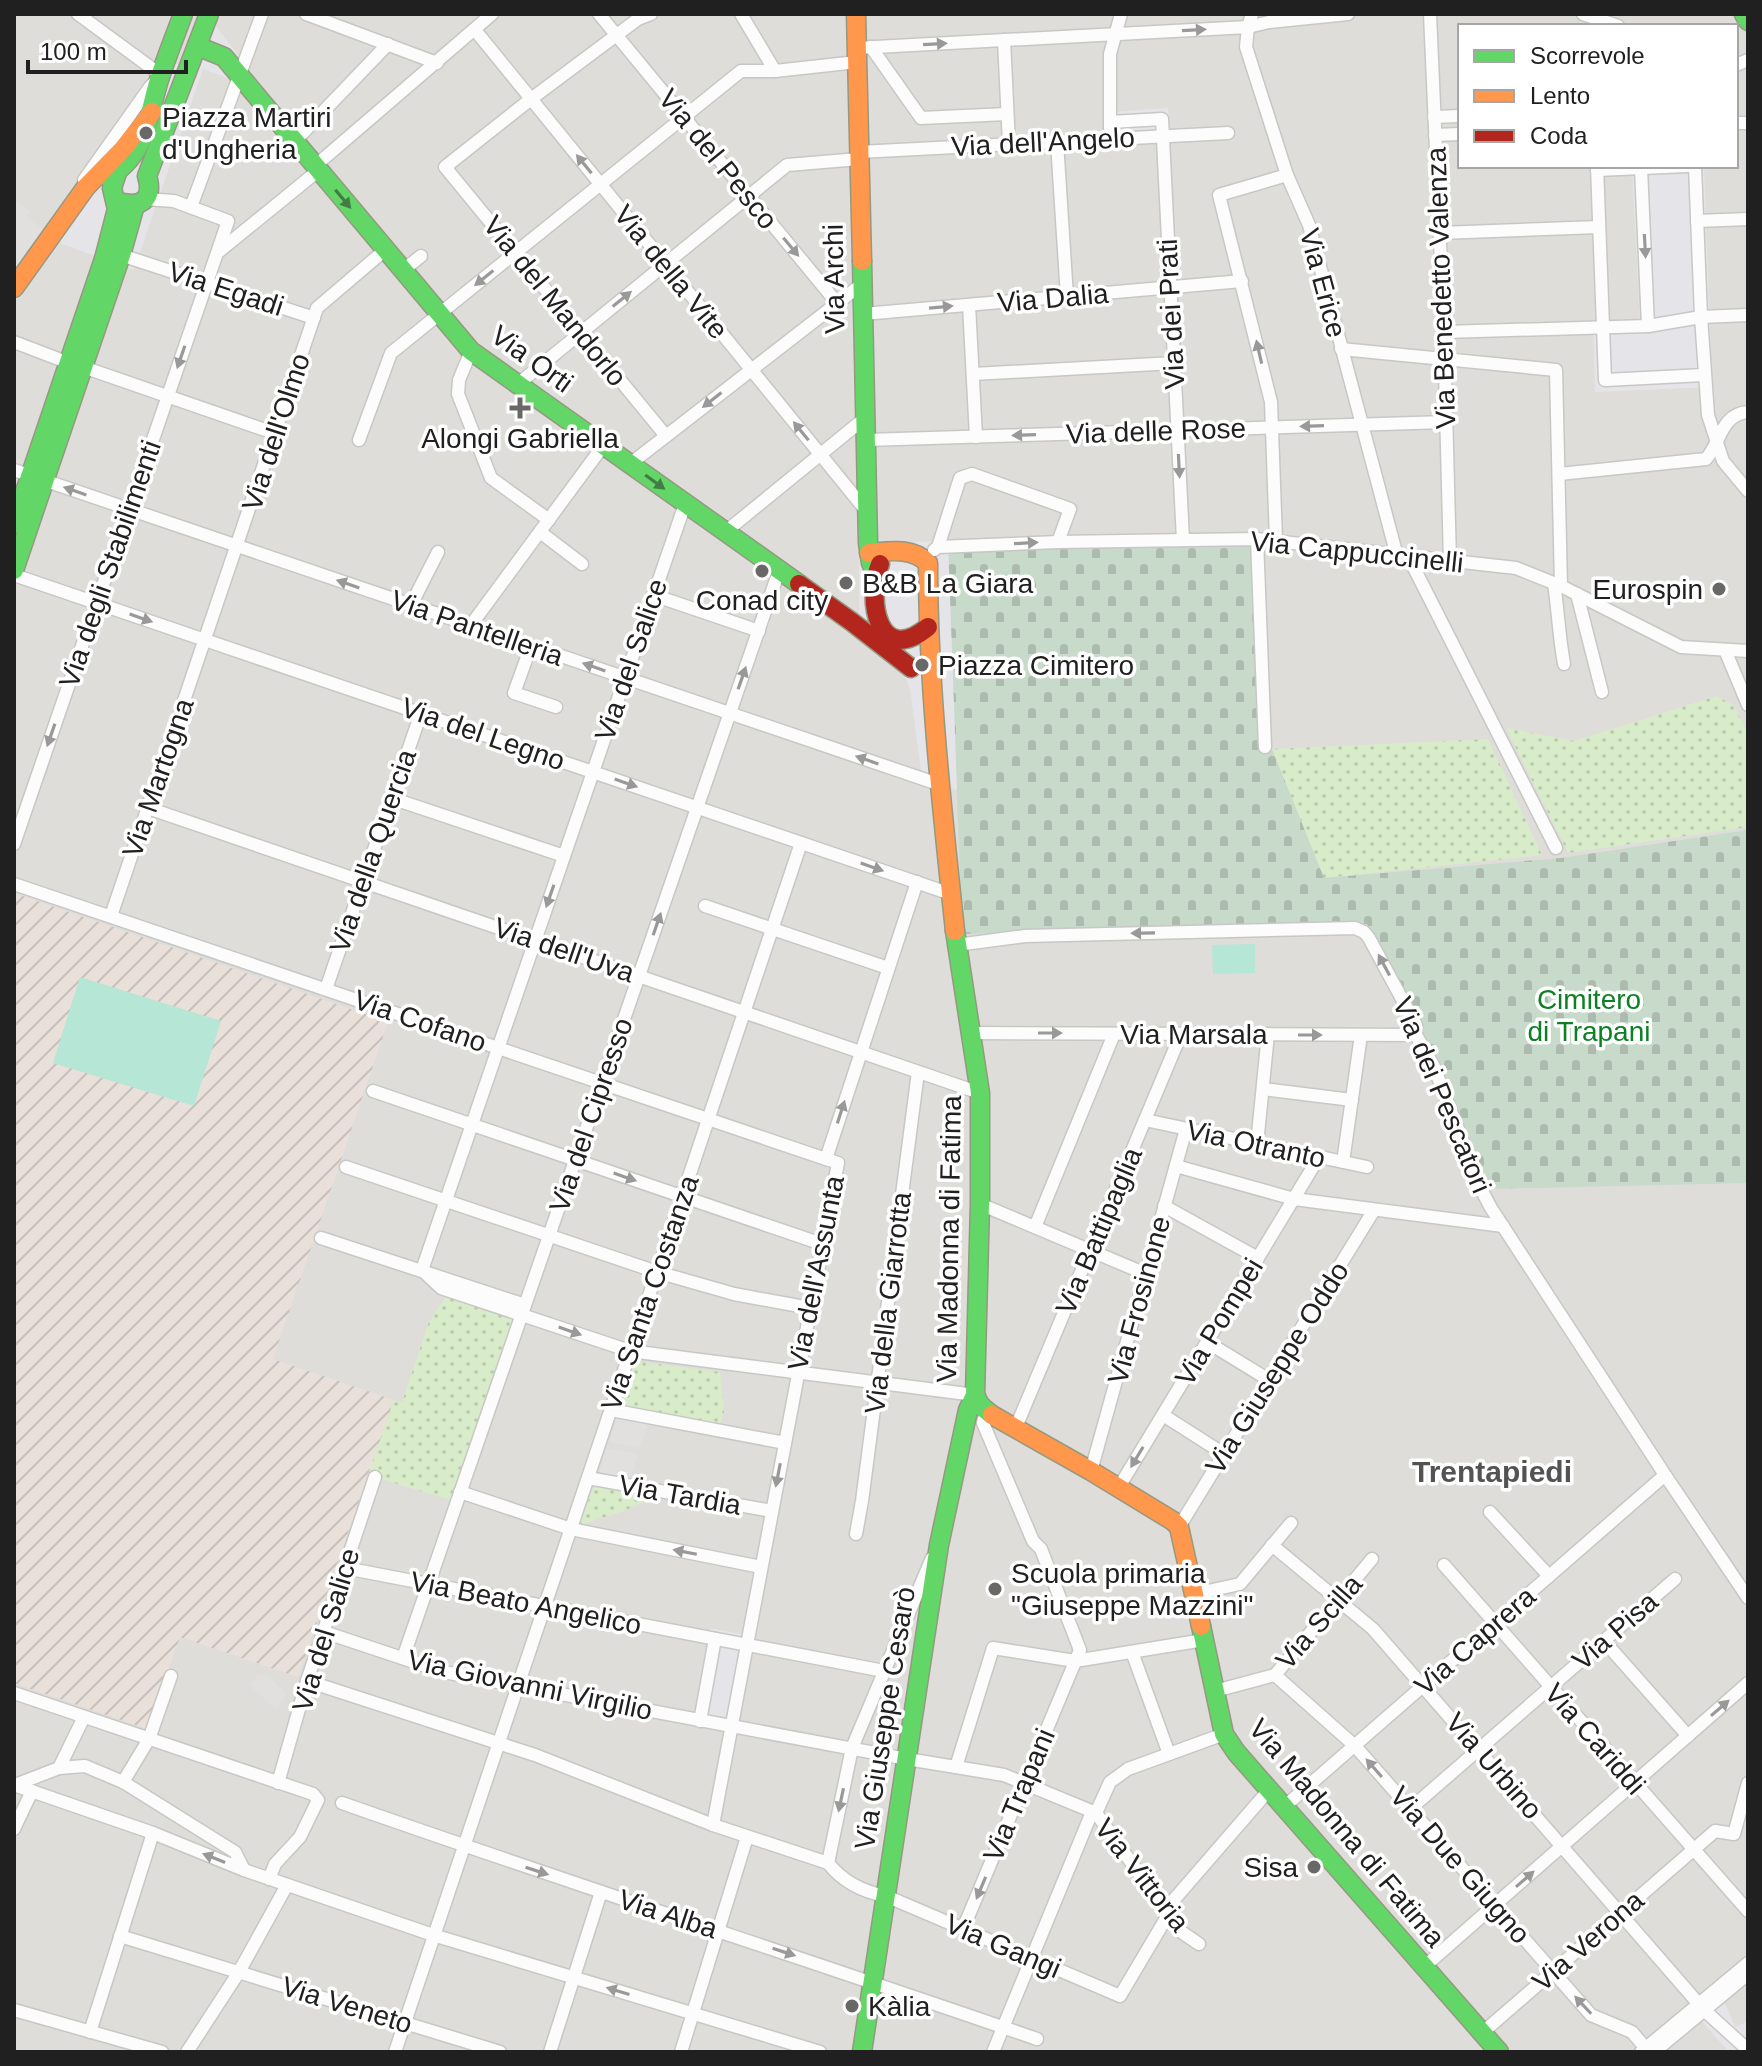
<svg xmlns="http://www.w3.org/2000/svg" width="1762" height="2066" font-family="Arial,sans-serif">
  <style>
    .residential { fill: #deddda; fill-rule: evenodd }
    .military { fill: url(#military-furrows) }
    .grass { fill: url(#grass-dots) }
    .cemetery { fill: url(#cemetery-stones) }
    .pitch { fill: #b5e6d6 }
    .parking { fill: #e1e0de }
    .plaza { fill: #e5e4e8 }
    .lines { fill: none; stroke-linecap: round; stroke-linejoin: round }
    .street-casing { stroke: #c7c7c5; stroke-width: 15 }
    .fast-casing { stroke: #959980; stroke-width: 21 }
    .slow-casing { stroke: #959980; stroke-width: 21 }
    .jam-casing { stroke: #959980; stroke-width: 21 }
    .street { stroke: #fdfcfc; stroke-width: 12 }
    .fast { stroke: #63d668; stroke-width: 18 }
    .slow { stroke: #ff974d; stroke-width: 18 }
    .jam { stroke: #b3261e; stroke-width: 18 }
    .oneway { fill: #9a9999 }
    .oneway2 { fill: #427b44 }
    .poi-dot { fill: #686866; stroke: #fff; stroke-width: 3 }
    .labels { text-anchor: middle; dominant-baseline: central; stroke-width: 7; stroke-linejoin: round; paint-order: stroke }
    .poi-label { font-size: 28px; fill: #202020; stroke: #fff; text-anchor: start }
    .street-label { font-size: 28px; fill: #202020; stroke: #fff }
    .park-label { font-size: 28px; fill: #0c8023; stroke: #fff }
    .neighbourhood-label { font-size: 30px; font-weight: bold; fill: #535353; stroke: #fff }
  </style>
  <defs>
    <pattern id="military-furrows" width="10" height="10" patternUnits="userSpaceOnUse" patternTransform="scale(2)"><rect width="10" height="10" fill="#e9e0d9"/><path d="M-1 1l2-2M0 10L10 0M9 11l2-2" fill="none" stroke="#c8c0ba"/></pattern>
    <pattern id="grass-dots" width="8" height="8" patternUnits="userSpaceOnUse" patternTransform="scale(2)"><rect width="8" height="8" fill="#d8ecc9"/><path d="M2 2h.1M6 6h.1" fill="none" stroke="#b9caac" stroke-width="1.8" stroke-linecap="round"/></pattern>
    <pattern id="cemetery-stones" width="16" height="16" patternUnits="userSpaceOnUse" patternTransform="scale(2)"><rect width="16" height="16" fill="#c8daca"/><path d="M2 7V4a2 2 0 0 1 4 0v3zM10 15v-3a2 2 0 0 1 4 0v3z" fill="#acbbad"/></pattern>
  </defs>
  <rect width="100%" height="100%" fill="#efeee9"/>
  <path class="residential" d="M14,14H1748V2052H14ZM1460,26H1736V166H1460Z"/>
  <path class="military" d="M14,893L388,1022L273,1359L394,1400L298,1677L180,1637L147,1729L14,1683Z"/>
  <g class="grass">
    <path d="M1717,696L1733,705L1748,733V827L1568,853L1506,728L1574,741Z"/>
    <path d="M1488,739L1542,855L1324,878L1272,749Z"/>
    <path d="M447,1295L513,1319L450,1500L368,1475L394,1400L402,1402L429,1322Z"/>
    <path d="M634,1361L720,1372L724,1412L719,1426L620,1406Z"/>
    <path d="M594,1486L656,1497L621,1512L579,1525Z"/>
  </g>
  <path class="cemetery" d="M1255,543L1259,749H1272L1324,878L1561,858L1748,830V1183L1487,1189L1440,1067L1367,924L962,934L948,551Z"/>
  <g class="pitch">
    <path d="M1255,944V973L1213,974L1212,945Z"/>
    <path d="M80,977L221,1021L194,1106L53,1063Z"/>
  </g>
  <g class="parking">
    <path d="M14,200L31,212L27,217L43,229L14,270Z"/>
    <path d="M617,1418L648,1423L640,1448L609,1442Z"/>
    <path d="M606,1449L639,1454L630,1479L599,1473Z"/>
    <path d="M259,1674L269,1677L287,1694L276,1709L249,1685Z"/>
  </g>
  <g class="plaza">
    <path d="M213,22L244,63L237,82L203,69L134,270L62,244L47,223L150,77L156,61L196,67Z"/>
    <path d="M1168,108L1170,136L1111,139L1110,112Z"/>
    <path d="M1632,166H1704L1712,387L1595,392L1593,327L1640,326Z"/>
    <path d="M948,541L957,790L922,779L910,689L906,679L887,659L846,631L859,614V543Z"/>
    <path d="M710,1628L756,1637L737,1734L692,1726Z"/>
    <path d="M1722,1996L1735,2027L1748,2021V2052L1727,2050L1697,2016Z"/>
  </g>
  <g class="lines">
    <defs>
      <g id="street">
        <path d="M78,14L161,75L150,87L84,180"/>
        <path d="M306,14L437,63"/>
        <path d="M599,14L837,303"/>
        <path d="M651,14L638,19L531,99L445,167L666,436"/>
        <path d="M741,14L775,71"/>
        <path d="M1252,14L1248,27L1246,47L1287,175L1309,225L1397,556"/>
        <path d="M1430,14L1444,332L1450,562"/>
        <path d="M1583,14L1618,26"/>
        <path d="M475,30L868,513"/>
        <path d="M1004,40L1009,144"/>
        <path d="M871,47L921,118L1007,114"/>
        <path d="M857,48L1248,27L1269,22L1348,14"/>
        <path d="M1736,65L1748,60"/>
        <path d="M1434,117L1460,116"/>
        <path d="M1110,122L1162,119L1183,540"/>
        <path d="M1736,123H1748"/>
        <path d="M1110,129V54L1121,14"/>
        <path d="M1435,135L1460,134"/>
        <path d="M295,141L388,44"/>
        <path d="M1057,142L1067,297"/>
        <path d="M859,152L1228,133"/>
        <path d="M315,166L492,14"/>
        <path d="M1597,166L1605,380L1704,375"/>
        <path d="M1641,168L1648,326L1701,317L1695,166"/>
        <path d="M1597,170L1688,166"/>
        <path d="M145,199L174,201L228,221L218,250"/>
        <path d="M191,207L262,14"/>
        <path d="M1697,221L1748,219"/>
        <path d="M1440,233L1599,227"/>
        <path d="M121,255L314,318"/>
        <path d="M402,271L421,256"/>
        <path d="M969,305L976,437"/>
        <path d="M863,314L1242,281"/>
        <path d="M1748,315L1701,317L1708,415L1723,461L1748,491"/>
        <path d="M1444,332L1648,326"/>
        <path d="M14,342L69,363"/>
        <path d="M1341,349L1556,370L1561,586"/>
        <path d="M471,351L459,380L458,394L491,478L549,520"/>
        <path d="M83,367L274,433"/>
        <path d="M973,374L1174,363"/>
        <path d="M518,384L787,165L859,159"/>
        <path d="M359,440L391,353L741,71H775L857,62"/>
        <path d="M866,440L1446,422"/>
        <path d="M630,464L862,284"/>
        <path d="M14,470L941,785"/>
        <path d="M1559,474L1706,459C1721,442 1721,414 1748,412"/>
        <path d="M540,532L582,564"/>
        <path d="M724,533L865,418"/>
        <path d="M1257,539L1265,747"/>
        <path d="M1276,540L1271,402L1219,195L1287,175"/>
        <path d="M938,547L1058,542L1257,539L1516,568L1561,586L1681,647L1748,651"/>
        <path d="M934,550L938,547L960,478L972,474L1070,509L1058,542"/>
        <path d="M1409,558L1556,848"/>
        <path d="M14,575L951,894"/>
        <path d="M1554,583C1558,610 1559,637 1564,664"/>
        <path d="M1577,594L1602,692"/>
        <path d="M653,595L759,631"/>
        <path d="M411,605L438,552"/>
        <path d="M471,625L603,446"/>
        <path d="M531,646L514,693L556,707"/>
        <path d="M1725,650L1748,705"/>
        <path d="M391,798L564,856"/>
        <path d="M148,808L980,1093"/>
        <path d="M14,844L217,253L319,170"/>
        <path d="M14,884L826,1159"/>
        <path d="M705,906L888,968"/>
        <path d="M111,916L317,308L385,250"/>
        <path d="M957,945L1025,936L1355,928L1364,932L1369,938L1416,1025V1035L1434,1067L1481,1189L1491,1208L1665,1475L1748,1598"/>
        <path d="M326,989L421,713"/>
        <path d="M972,1033L1416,1035"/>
        <path d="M1263,1089L1352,1100"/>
        <path d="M373,1091L822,1244"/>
        <path d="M1145,1120L1367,1167"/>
        <path d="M1257,1144L1268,1034"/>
        <path d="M1343,1162L1361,1035"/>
        <path d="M1176,1166L1294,1199L1503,1226"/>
        <path d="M346,1167L657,1272L734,1294L810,1308"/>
        <path d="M980,1204L1146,1274"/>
        <path d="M1164,1206L1258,1258"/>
        <path d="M1035,1227L1114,1034"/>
        <path d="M321,1238L525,1305"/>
        <path d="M422,1270L685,504"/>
        <path d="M422,1270L441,1288L630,1351L975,1395"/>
        <path d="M1207,1342L1269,1380"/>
        <path d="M611,1410L785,1443"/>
        <path d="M1163,1415L1224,1454"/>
        <path d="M1016,1427L1181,1034"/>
        <path d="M1091,1471L1186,1129"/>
        <path d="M588,1478L772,1511"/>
        <path d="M1119,1487L1319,1157"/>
        <path d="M460,1492L571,1529L761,1567"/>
        <path d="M1490,1512L1549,1576"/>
        <path d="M1179,1527L1374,1210"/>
        <path d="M856,1534L862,1501L918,1072"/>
        <path d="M1272,1545L1373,1629L1704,2010L1748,2050"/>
        <path d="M1444,1565L1748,1911"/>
        <path d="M345,1568L884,1671"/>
        <path d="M1194,1594L1240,1584L1291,1523"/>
        <path d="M324,1632L444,1672L907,1759L1004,1775L1096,1813L1180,1931L1199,1944"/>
        <path d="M1604,1641L1688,1736"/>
        <path d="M1132,1652L1169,1754"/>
        <path d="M403,1658L779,571"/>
        <path d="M1275,1675L1355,1746L1591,2015L1632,2032L1649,2052"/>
        <path d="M307,1681L535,1755L713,1825L828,1863"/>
        <path d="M1215,1691L1275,1675L1372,1559"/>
        <path d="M14,1693L313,1794L318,1800L300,1837L275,1864L269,1879"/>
        <path d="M700,1721L715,1639"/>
        <path d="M956,1767L993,1648L1075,1661L1204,1640"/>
        <path d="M59,1768L84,1717"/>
        <path d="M123,1782L149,1739L171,1676"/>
        <path d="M278,1783L307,1681L375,1477"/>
        <path d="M14,1785L153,1833L244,1870L433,1935L820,2052"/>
        <path d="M15,1785L59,1768L85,1766L123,1782L235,1852L244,1870"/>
        <path d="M342,1803C572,1884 806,1959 1037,2039"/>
        <path d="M1284,1807L1665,1475"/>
        <path d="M1410,1809L1675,1579"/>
        <path d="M1096,1813L1110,1782L1128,1769L1224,1734"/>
        <path d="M713,1825L838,1163L826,1159L917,882"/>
        <path d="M14,1829L32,1791"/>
        <path d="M828,1863C843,1882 863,1892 886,1896L1120,1996L1168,1915"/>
        <path d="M828,1863L852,1748L932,1558"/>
        <path d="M1165,1910L1269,1790"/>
        <path d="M963,1929L1080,1650L1041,1549L1033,1541L983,1423L986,1411"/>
        <path d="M120,1936L500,2052"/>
        <path d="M1424,1967L1748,1683"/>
        <path d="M14,2010L162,2052"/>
        <path d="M90,2032L153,1833"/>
        <path d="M1482,2033L1715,1831L1734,1834L1748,1783"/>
        <path d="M187,2052L239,1972L287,1885"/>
        <path d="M395,2052L801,843"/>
        <path d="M550,2052L601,1892"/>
        <path d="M681,2052L747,1837"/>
        <path d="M993,2052L1092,1812"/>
        <path d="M1641,2052L1748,1963"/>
        <path d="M1654,2052L1748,1974"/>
      </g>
      <g id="fast">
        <path d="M1744,14L1748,21"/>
        <path d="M197,46L224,57L471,351L799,584"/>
        <path d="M108,177C147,154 147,119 159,80C166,58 175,36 183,14"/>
        <path d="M124,203C145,207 153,196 147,176L209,14"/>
        <path d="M862,261L868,543L871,563L876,574"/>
        <path d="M14,524L104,259L117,209L112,188L117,173"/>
        <path d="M14,570L121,255L135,205"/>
        <path d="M955,931L980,1093V1204L975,1395L980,1405L992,1415"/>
        <path d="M1201,1626L1224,1734L1236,1752L1499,2052"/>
        <path d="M862,2052L939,1545L968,1410L975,1395"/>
      </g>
      <g id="slow">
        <path d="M856,14L862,261"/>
        <path d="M14,288L86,187L123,149L152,112"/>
        <path d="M869,553C890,551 912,547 928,563C928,686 942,808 955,931"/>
        <path d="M992,1415L1091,1471L1173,1521L1179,1527L1201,1626"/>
      </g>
      <g id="jam">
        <path d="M880,564C866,599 878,668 928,627"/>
        <path d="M799,584L852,622L911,668"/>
      </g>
    </defs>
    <use href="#street" class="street-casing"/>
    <use href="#fast" class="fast-casing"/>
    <use href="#slow" class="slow-casing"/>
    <use href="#jam" class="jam-casing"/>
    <use href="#street" class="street"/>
    <use href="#fast" class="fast"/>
    <use href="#slow" class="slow"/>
    <use href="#jam" class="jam"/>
  </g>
  <defs><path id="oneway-solid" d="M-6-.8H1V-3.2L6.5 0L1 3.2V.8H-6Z" transform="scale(2)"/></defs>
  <g class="oneway">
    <use href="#oneway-solid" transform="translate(1194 30) rotate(-3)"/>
    <use href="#oneway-solid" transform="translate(935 44) rotate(-3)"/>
    <use href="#oneway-solid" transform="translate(584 164) rotate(-129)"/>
    <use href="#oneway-solid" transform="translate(1645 246) rotate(87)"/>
    <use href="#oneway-solid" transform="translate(791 247) rotate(50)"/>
    <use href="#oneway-solid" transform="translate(484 278) rotate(141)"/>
    <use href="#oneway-solid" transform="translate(622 299) rotate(-39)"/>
    <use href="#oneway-solid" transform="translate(941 307) rotate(-5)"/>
    <use href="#oneway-solid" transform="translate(1259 352) rotate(-103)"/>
    <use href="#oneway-solid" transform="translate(181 357) rotate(109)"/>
    <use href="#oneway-solid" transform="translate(712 400) rotate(142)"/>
    <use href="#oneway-solid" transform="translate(1312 426) rotate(178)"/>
    <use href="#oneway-solid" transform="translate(801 431) rotate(-129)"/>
    <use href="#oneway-solid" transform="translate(1024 435) rotate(178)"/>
    <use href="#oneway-solid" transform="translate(1179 466) rotate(87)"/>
    <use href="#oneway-solid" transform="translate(75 491) rotate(-161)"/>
    <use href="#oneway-solid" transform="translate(1026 543) rotate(-3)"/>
    <use href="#oneway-solid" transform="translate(348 584) rotate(-161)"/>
    <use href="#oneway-solid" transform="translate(141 618) rotate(19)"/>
    <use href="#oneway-solid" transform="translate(594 667) rotate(-161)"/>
    <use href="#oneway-solid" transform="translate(742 678) rotate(-71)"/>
    <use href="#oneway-solid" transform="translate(51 735) rotate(109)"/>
    <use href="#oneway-solid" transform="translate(867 760) rotate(-161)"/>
    <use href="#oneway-solid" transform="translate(626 783) rotate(19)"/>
    <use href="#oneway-solid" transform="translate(872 867) rotate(19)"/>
    <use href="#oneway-solid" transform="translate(550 896) rotate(109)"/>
    <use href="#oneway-solid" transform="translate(657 924) rotate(-71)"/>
    <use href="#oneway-solid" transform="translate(1143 933) rotate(179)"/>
    <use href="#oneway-solid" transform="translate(1384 965) rotate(-118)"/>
    <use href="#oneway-solid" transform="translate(1050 1033)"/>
    <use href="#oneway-solid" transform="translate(1310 1035)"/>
    <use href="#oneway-solid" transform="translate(841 1112) rotate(-72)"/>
    <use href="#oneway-solid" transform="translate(625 1177) rotate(19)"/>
    <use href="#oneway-solid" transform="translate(570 1331) rotate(19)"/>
    <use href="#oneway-solid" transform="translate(1137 1457) rotate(121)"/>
    <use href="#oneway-solid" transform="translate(778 1475) rotate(101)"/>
    <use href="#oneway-solid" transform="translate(685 1552) rotate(-169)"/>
    <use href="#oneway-solid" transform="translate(1720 1708) rotate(-41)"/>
    <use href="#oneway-solid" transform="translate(1374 1768) rotate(-131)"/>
    <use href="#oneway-solid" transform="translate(841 1800) rotate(102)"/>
    <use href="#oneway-solid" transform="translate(214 1858) rotate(-158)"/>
    <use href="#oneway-solid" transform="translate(537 1871) rotate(18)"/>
    <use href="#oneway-solid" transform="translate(1525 1879) rotate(-41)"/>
    <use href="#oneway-solid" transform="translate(981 1888) rotate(113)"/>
    <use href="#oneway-solid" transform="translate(784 1952) rotate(18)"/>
    <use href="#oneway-solid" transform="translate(618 1991) rotate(-163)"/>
    <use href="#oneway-solid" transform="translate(1583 2005) rotate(-133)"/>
  </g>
  <g class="oneway2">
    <use href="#oneway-solid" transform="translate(343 199) rotate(50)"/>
    <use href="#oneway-solid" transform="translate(655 482) rotate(36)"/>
  </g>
  <g class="poi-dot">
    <circle cx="146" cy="133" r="8"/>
    <path d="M516 396h8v8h8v8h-8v8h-8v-8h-8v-8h8z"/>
    <circle cx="762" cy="571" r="8"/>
    <circle cx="846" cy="583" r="8"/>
    <circle cx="1719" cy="589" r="8"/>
    <circle cx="922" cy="665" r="8"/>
    <circle cx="995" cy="1589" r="8"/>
    <circle cx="1314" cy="1867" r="8"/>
    <circle cx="852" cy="2006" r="8"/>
  </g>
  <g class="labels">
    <g class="poi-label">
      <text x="162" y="117">Piazza Martiri<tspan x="162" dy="32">d'Ungheria</tspan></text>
      <text x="520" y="438" text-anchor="middle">Alongi Gabriella</text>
      <text x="862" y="583">B&amp;B La Giara</text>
      <text x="1703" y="589" text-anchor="end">Eurospin</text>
      <text x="762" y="600" text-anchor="middle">Conad city</text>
      <text x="938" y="665">Piazza Cimitero</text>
      <text x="1011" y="1573">Scuola primaria<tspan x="1011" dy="32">"Giuseppe Mazzini"</tspan></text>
      <text x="1298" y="1867" text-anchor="end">Sisa</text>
      <text x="868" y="2006">Kàlia</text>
    </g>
    <g class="street-label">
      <text transform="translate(1043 142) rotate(-3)">Via dell'Angelo</text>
      <text transform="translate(718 159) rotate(51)">Via del Pesco</text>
      <text transform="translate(671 272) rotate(51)">Via della Vite</text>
      <text transform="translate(834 279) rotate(-91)">Via Archi</text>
      <text transform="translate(1323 283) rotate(75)">Via Erice</text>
      <text transform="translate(1441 288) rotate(-92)">Via Benedetto Valenza</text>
      <text transform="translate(226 289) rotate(18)">Via Egadi</text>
      <text transform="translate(1053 298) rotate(-5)">Via Dalia</text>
      <text transform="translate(555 301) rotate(51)">Via del Mandorlo</text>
      <text transform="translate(1171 314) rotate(-93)">Via dei Prati</text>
      <text transform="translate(532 359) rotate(36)">Via Orti</text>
      <text transform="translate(1156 431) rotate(-2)">Via delle Rose</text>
      <text transform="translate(276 432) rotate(-72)">Via dell'Olmo</text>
      <text transform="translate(1357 552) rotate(6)">Via Cappuccinelli</text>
      <text transform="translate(110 564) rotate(-71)">Via degli Stabilimenti</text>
      <text transform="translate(477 628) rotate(19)">Via Pantelleria</text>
      <text transform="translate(631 660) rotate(-71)">Via del Salice</text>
      <text transform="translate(483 734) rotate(19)">Via del Legno</text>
      <text transform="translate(158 778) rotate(-71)">Via Martogna</text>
      <text transform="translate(373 851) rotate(-71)">Via della Quercia</text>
      <text transform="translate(564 950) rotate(19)">Via dell'Uva</text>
      <text transform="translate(420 1021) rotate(19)">Via Cofano</text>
      <text x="1194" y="1034">Via Marsala</text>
      <text transform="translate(1442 1095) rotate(67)">Via dei Pescatori</text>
      <text transform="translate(591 1115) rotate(-71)">Via del Cipresso</text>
      <text transform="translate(1256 1144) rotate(12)">Via Otranto</text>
      <text transform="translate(1099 1231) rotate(-67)">Via Battipaglia</text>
      <text transform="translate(949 1239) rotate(-89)">Via Madonna di Fatima</text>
      <text transform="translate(816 1273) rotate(-79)">Via dell'Assunta</text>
      <text transform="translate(650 1293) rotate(-71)">Via Santa Costanza</text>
      <text transform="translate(1139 1300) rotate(-75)">Via Frosinone</text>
      <text transform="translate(888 1303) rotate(-83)">Via della Giarrotta</text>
      <text transform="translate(1219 1322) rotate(-59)">Via Pompei</text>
      <text transform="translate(1277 1368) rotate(-58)">Via Giuseppe Oddo</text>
      <text transform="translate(680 1495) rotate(10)">Via Tardia</text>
      <text transform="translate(526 1603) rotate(11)">Via Beato Angelico</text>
      <text transform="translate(1319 1622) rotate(-49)">Via Scilla</text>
      <text transform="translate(326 1630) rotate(-73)">Via del Salice</text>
      <text transform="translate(1615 1631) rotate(-41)">Via Pisa</text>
      <text transform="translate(1475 1641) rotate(-41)">Via Caprera</text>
      <text transform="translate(530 1685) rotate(12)">Via Giovanni Virgilio</text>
      <text transform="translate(885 1718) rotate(-81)">Via Giuseppe Cesarò</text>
      <text transform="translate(1595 1739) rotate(49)">Via Cariddi</text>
      <text transform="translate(1494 1766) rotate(49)">Via Urbino</text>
      <text transform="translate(1019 1795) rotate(-67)">Via Trapani</text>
      <text transform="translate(1347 1833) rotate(50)">Via Madonna di Fatima</text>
      <text transform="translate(1460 1865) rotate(49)">Via Due Giugno</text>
      <text transform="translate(1142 1875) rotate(52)">Via Vittoria</text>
      <text transform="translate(668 1914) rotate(18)">Via Alba</text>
      <text transform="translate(1588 1941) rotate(-41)">Via Verona</text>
      <text transform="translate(1003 1946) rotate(23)">Via Gangi</text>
      <text transform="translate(347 2005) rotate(17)">Via Veneto</text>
    </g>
    <g class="park-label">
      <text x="1589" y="999">Cimitero<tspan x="1589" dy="32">di Trapani</tspan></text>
    </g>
    <g class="neighbourhood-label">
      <text x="1492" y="1471">Trentapiedi</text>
    </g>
  </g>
  <rect width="1762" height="2066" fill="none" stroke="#202020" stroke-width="32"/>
  <rect x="1458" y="24" width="280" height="144" fill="#ffffff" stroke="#a6a6a6" stroke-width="2"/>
  <rect x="1474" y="50" width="40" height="12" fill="#63d668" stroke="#a6a6a6" stroke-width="2"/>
  <text x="1530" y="64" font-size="24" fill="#202020">Scorrevole</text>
  <rect x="1474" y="90" width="40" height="12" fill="#ff974d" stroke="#a6a6a6" stroke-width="2"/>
  <text x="1530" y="104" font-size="24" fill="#202020">Lento</text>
  <rect x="1474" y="130" width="40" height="12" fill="#b3261e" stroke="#a6a6a6" stroke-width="2"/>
  <text x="1530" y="144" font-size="24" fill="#202020">Coda</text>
  <path d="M28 60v12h158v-12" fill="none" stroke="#202020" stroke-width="4"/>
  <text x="40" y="60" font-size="24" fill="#202020" stroke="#ffffff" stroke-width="6" paint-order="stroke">100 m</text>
</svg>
